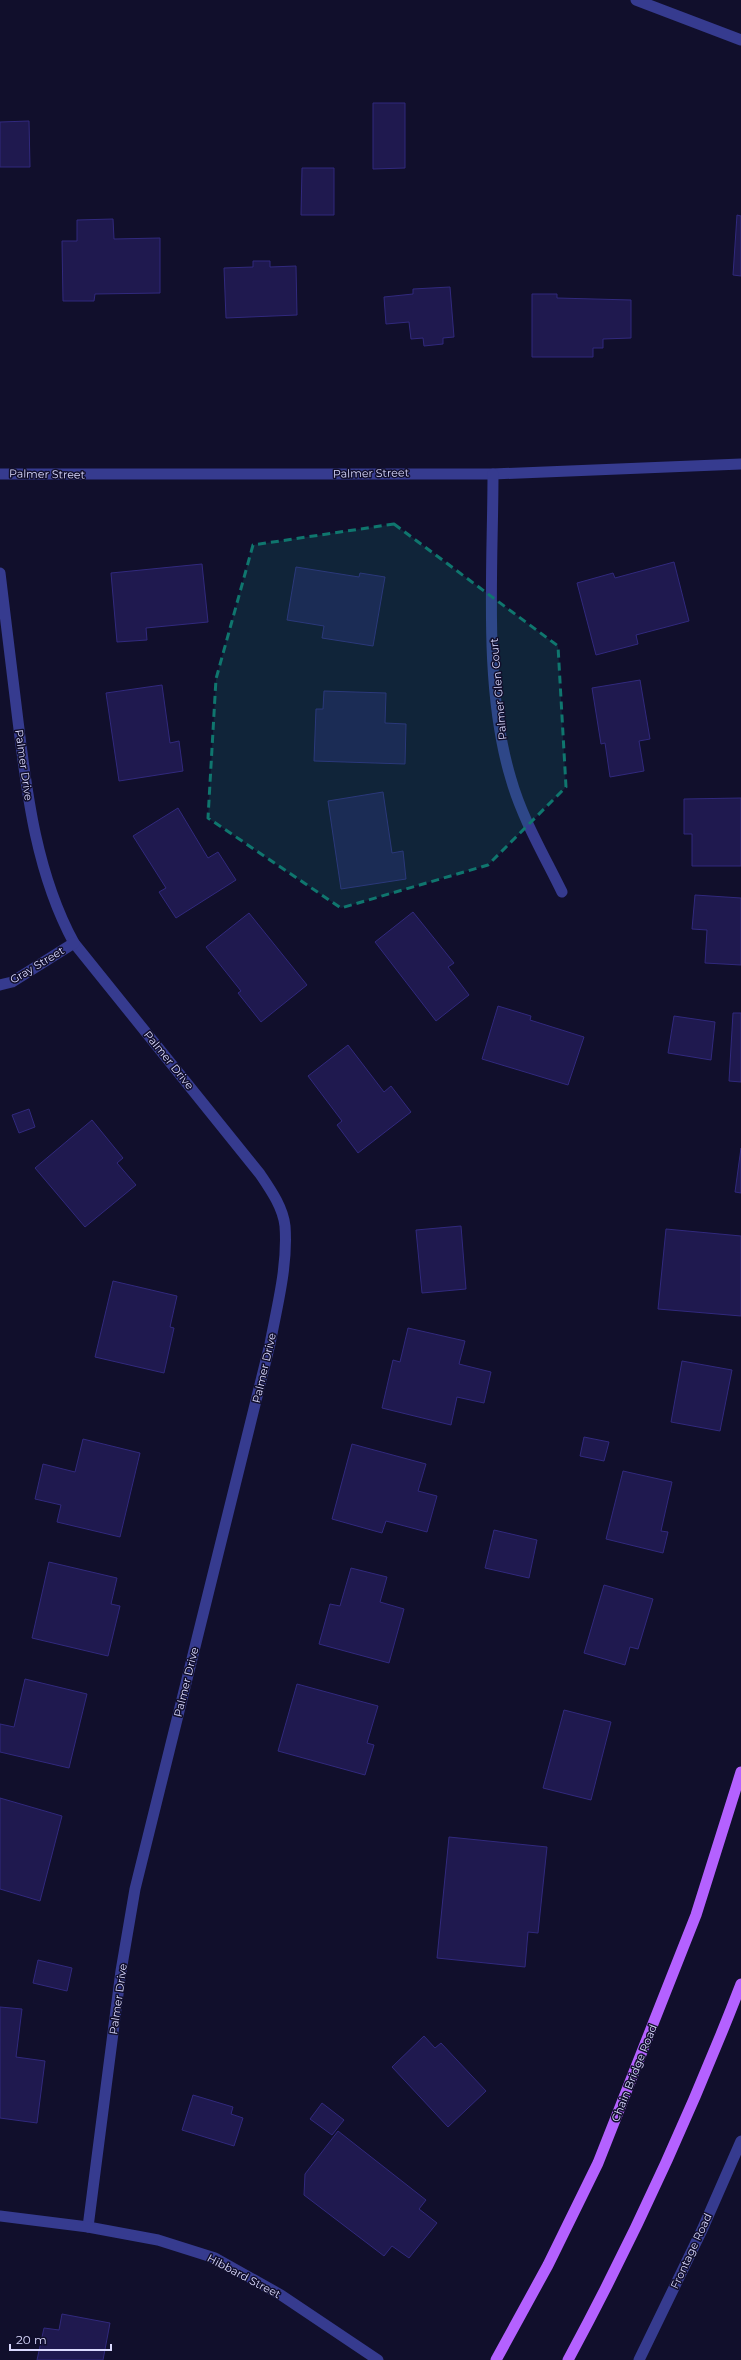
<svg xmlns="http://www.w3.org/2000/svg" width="741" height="2360" font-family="Montserrat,sans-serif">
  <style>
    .building { fill: #1f194f; stroke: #31297d }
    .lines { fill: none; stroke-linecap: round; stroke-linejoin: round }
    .minor { stroke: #363b8f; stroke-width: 11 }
    .primary { stroke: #b461ff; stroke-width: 11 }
    .marked { fill: #0f766e; fill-opacity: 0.2; stroke: #0f766e; stroke-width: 3; stroke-dasharray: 8 5; stroke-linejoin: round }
    .labels { text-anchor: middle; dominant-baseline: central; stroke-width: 3; stroke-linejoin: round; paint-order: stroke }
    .street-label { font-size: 11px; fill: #dbdaff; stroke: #110f2c }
  </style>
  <rect width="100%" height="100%" fill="#110f2c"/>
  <g class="building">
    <path d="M373,103H405V168L373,169Z"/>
    <path d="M29,121L30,167H0V122Z"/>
    <path d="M302,168H334V215H301Z"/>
    <path d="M737,215L741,216V276L733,275Z"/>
    <path d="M113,219L114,239L160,238V293L95,294L94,301H63L62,241H77V220Z"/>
    <path d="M253,261H270V267L296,266L297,315L226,318L224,268L253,267Z"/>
    <path d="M450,287L454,337L443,338V344L424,346L423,338L411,339L409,322L386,324L384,297L413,294V289Z"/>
    <path d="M532,294H557V298L631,300V338L603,339V348H593V357H532Z"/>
    <path d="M674,562L689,621L636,635L638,644L596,655L577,583L613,573L615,578Z"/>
    <path d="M202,564L208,622L146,628L147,640L117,642L111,573Z"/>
    <path d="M296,567L359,577L360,573L385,577L373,646L322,638L324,626L287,620Z"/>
    <path d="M640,680L650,739L639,741L644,771L610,777L605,743L601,744L592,688Z"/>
    <path d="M162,685L170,743L179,741L183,771L119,781L106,693Z"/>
    <path d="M324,691L386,693L385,723L406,724L405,764L314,761L316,709H323Z"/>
    <path d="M383,792L392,853L403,851L406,879L341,889L328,801Z"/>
    <path d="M741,798V866H692V834H684V799Z"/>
    <path d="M178,808L208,858L218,852L236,880L176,918L159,892L166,888L133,836Z"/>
    <path d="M695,895L741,898V965L705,963L707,930L692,929Z"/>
    <path d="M413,912L454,963L448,967L469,995L436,1021L375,942Z"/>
    <path d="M249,913L307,985L261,1022L238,993L241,991L206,947Z"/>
    <path d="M498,1006L531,1016L530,1020L584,1037L568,1085L482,1059Z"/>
    <path d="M733,1013H741V1082L729,1081Z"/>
    <path d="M674,1016L715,1022L711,1060L668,1053Z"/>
    <path d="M348,1045L384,1092L391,1086L411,1112L358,1153L337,1125L342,1121L308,1076Z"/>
    <path d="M29,1109L35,1127L19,1133L12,1115Z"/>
    <path d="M92,1120L123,1158L117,1163L136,1185L85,1227L35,1168Z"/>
    <path d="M741,1148V1193L735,1192Z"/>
    <path d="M461,1226L466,1289L422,1293L416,1230Z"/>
    <path d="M666,1229L741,1236V1316L658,1309Z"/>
    <path d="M113,1281L177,1296L170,1327L174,1328L164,1373L95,1357Z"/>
    <path d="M408,1328L465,1341L459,1364L491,1372L484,1403L457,1397L451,1425L382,1408L393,1360L400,1362Z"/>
    <path d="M682,1361L732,1370L720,1431L671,1422Z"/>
    <path d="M584,1437L609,1442L604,1461L580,1456Z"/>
    <path d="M83,1439L140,1453L120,1537L57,1522L61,1505L35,1499L43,1464L75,1472Z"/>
    <path d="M352,1444L426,1464L418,1491L437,1496L427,1532L386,1521L382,1533L332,1519Z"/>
    <path d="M623,1471L672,1482L661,1531L668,1532L663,1553L606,1539Z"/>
    <path d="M494,1530L537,1540L529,1578L485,1568Z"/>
    <path d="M49,1562L117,1578L111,1604L120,1606L108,1656L32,1638Z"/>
    <path d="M351,1568L387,1577L380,1602L404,1609L389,1663L319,1644L330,1604L340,1606Z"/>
    <path d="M604,1585L653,1599L638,1649L630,1647L625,1665L584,1653Z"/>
    <path d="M25,1679L87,1694L69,1768L0,1752V1724L14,1727Z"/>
    <path d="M297,1684L378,1706L367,1743L374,1745L365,1775L278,1751Z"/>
    <path d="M564,1710L611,1722L591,1800L543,1788Z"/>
    <path d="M0,1798L62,1816L40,1901L0,1889Z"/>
    <path d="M449,1837L547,1847L538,1933L528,1932L525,1967L437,1958Z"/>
    <path d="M38,1960L72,1968L67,1991L33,1983Z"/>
    <path d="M0,2007L22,2009L16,2057L45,2061L37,2123L0,2118Z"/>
    <path d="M424,2036L435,2048L441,2043L486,2091L448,2127L392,2067Z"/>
    <path d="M193,2095L233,2107L231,2114L243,2118L234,2146L182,2130Z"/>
    <path d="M322,2103L344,2120L332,2135L310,2119Z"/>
    <path d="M338,2131L426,2200L419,2209L437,2223L409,2258L392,2246L384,2256L304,2195L305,2174Z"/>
    <path d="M62,2314L110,2323L103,2360H37L44,2328L59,2330Z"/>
  </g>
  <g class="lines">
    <g class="minor">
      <path d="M636,0L741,40"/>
      <path d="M0,474H493L741,464"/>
      <path d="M493,474C493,569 483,687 511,779C522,818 544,855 562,892"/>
      <path d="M0,573C6,622 12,671 18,721C27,796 37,875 74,943L260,1174C270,1189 283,1207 285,1226C288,1266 277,1306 270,1344L135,1889L121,1971L88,2227"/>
      <path d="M0,985L12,982L74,943"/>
      <path d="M0,2216L88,2227L158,2240L215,2258L281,2295L378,2360"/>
      <path d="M639,2360L702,2230L741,2141"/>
    </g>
    <g class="primary">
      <path d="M496,2360L548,2265L598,2163L696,1915L741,1772"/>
      <path d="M568,2360C634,2238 691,2113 741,1984"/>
    </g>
  </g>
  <path class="marked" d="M394,524L558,646L566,787L488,865L341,908L208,818L216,679L253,545Z"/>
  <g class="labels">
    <g class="street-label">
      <text transform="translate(371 473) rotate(-1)">Palmer Street</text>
      <text transform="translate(47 474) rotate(1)">Palmer Street</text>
      <text transform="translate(498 689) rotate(-95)">Palmer Glen Court</text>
      <text transform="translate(24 765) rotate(82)">Palmer Drive</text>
      <text transform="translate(37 965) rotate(-31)">Gray Street</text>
      <text transform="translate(169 1060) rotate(51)">Palmer Drive</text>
      <text transform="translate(264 1368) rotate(-77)">Palmer Drive</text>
      <text transform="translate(186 1682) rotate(-76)">Palmer Drive</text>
      <text transform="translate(118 1999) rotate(-82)">Palmer Drive</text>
      <text transform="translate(634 2073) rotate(-68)">Chain Bridge Road</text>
      <text transform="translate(691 2251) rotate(-65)">Frontage Road</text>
      <text transform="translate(244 2276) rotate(28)">Hibbard Street</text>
    </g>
  </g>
  <path d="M10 2344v6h101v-6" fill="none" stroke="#dbdaff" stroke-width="2"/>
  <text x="16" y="2344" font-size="12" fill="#dbdaff" stroke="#110f2c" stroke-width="3" paint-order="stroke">20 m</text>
</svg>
